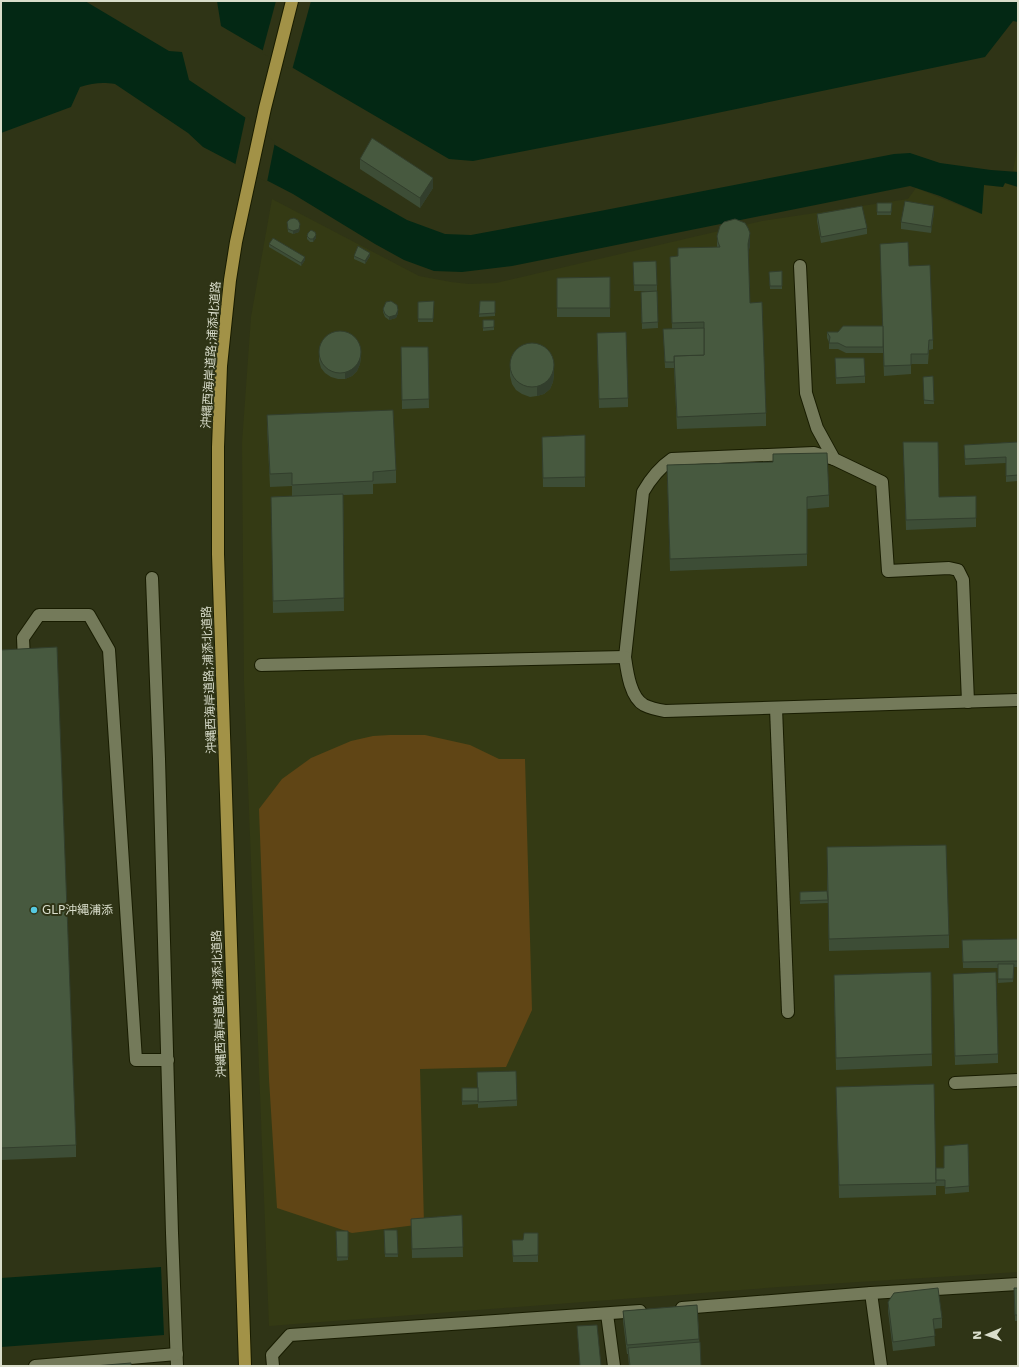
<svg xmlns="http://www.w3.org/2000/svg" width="1019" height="1367" font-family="'DejaVu Sans','Noto Sans JP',sans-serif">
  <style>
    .built { fill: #343a14 }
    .green { fill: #604515 }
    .water { fill: #032814 }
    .pier { fill: #2f3416 }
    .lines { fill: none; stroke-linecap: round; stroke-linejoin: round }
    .minor-casing { stroke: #181c00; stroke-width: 14 }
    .highway-casing { stroke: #181c00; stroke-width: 14 }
    .minor { stroke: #747a5a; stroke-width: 12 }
    .highway { stroke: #a29247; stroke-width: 12 }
    .wall { fill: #3d4d36 }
    .shaded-wall { fill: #323e2c }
    .building { fill: #47593f; stroke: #323e2c }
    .poi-dot { fill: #56c9e1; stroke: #2f3416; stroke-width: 1.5 }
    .labels { text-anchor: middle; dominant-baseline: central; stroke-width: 4; stroke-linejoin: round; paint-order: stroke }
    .street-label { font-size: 12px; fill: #d9ddcb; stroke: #2f3416 }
    .poi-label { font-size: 12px; fill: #d9ddcb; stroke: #2f3416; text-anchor: start }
  </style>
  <rect width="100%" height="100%" fill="#2f3416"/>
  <g class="built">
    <path d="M1018,147V172L1013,171L1017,150Z"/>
    <path d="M1005,183L1018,187V1272L779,1287L269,1326L244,681L242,443L251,317L272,199L419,276L451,282L469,284L496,283L762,221L908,199L916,188L981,214L984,185L1003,187Z"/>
  </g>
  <path class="green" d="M390,735H425L470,745L499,759H525L532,1010L506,1067L420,1069L424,1224L352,1233L277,1208L269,1079L259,809L282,779L311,758L351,741L373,736Z"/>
  <g class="water">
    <path d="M1,1H85L169,51L182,52L189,80L246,118L275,145L407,220L445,234L471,235L600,211L894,154L910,153L940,163L991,170L1018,172V187L1005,183L1003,187L984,185L982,214L940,196L910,186L512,266L462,272L434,271L404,260L375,244L293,194L203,147L188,133L115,84C102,82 93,83 80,87L71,107L1,133Z"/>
    <path d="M217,1H1018V22L1013,21L985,57L664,124L473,161L449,159L221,26Z"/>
    <path d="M161,1267L164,1335L1,1347V1278Z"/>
  </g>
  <g class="pier">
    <path d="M276,1H311L292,70L262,53Z"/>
    <path d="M246,115L275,142L267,182L235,166Z"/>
  </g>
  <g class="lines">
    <defs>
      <g id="minor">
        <path d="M800,266L806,393L817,428L834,459L882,482L888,571L949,568L958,570L963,580L968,702"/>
        <path d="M834,459L814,453L672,459C659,468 651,478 643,492L625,657C627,671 630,697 644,705C650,708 659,710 665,711L1018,700"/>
        <path d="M152,578L159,759L172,1233L177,1366"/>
        <path d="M24,661L23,638L39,615H89L109,650L136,1060H168"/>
        <path d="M261,665L625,657"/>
        <path d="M776,708L788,1012"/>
        <path d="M955,1083L1018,1080"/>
        <path d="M871,1293L881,1366"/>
        <path d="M682,1308L871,1293L1018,1284"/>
        <path d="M607,1314L614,1366"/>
        <path d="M35,1366L177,1354"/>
        <path d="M273,1366L272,1355L290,1335L640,1311"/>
      </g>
      <path id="highway" d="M245,1366L218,554V447L221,366L230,280L236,242L265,108L292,1"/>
    </defs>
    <use href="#minor" class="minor-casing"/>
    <use href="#highway" class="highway-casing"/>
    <use href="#minor" class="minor"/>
    <use href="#highway" class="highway"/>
  </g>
  <g class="wall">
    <path d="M360,159L433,188L420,208L360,169Z"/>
    <path d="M877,203H892L891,215H877Z"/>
    <path d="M934,212L931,233L901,229V222Z"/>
    <path d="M817,214L867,228V234L821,243L817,221Z"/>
    <path d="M287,222L300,227L299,232L293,234L288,232Z"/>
    <path d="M307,236L316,238L313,242H310L307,239Z"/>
    <path d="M717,236L750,245L748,254L750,303L766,413V426L677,429L674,368H665L663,329H672L670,257L678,256L717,247Z"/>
    <path d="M269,244L305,260L301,266L269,247Z"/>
    <path d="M354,256H370L365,264L354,259Z"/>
    <path d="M633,262L657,285V291H634Z"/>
    <path d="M909,266L933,340V349L929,350L928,364H911V374L884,376L883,350V353H846L838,349H829V342L827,338V332H838L882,326Z"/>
    <path d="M782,271V289H770L769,272Z"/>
    <path d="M610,277V317H557V278Z"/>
    <path d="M657,291L658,328L642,329L641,292Z"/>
    <path d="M434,301L433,322H418V302Z"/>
    <path d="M480,301H495V316L479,317Z"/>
    <path d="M383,309L398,313L396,318L389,320L385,317L383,312Z"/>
    <path d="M483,320H494V330L483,331Z"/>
    <path d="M597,342L628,398V407L599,408Z"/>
    <path d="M401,347H428L429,408L402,409Z"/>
    <path d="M319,348L361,357L360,364L357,371L352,376L345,379H338L331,377L325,373L321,368L319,361Z"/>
    <path d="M835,358L865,376V383L836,384Z"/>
    <path d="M510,367L554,374L553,382L550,389L544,394L537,396L530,397L522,394L516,390L512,384L510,376Z"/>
    <path d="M933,376L934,404H924L923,377Z"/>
    <path d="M267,415L396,470V483L373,484V494L343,495L344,611L273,613L271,497L292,496V486L270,487L267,427Z"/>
    <path d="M585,435V487H543L542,437Z"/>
    <path d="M903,442L939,497L976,518V527L906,530Z"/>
    <path d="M1018,442V481L1006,482V463L965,465L964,445Z"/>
    <path d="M667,465L829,495V507L807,509V566L670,571Z"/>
    <path d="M1,650L76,1145V1157L1,1160Z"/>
    <path d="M827,847L949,935V948L829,951L828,903L800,904V892L827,891Z"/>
    <path d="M1018,939V967H1014L1013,982L998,983V968H963L962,940Z"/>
    <path d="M931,972L932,1066L836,1070L834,988Z"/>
    <path d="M953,984L998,1054V1063L955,1065Z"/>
    <path d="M836,1087L936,1168H944L968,1144L969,1192L945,1194V1186H936V1195L839,1198Z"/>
    <path d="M462,1088L517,1100V1106L478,1108V1104L462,1105Z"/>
    <path d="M462,1215L463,1257L412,1258L411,1219Z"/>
    <path d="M384,1230H397L398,1257H385Z"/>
    <path d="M336,1231H348V1260L337,1261Z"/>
    <path d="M538,1233V1262H513L512,1240H523Z"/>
    <path d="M1014,1288H1018V1321H1015Z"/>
    <path d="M888,1302L942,1318V1328L934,1329L935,1346L893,1351L888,1311Z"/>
    <path d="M697,1305L701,1366H629L628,1354H627L623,1321V1311Z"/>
    <path d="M577,1326L601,1366H580Z"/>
  </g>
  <g class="shaded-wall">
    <path d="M433,178V188L420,208V198Z"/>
    <path d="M934,206V212L931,233V227Z"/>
    <path d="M300,224V227L299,232L293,234V231Z"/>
    <path d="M750,233V245L748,256V244Z"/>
    <path d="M316,235V238L313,242V239Z"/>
    <path d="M370,253V256L365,264V261Z"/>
    <path d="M305,257V260L301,266V263Z"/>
    <path d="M398,310V313L396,318L389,320V317Z"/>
    <path d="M361,351L360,364L357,371L352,376L345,379V372Z"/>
    <path d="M554,365V374L553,382L550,389L544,394L537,396V387Z"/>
  </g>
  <g class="building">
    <path d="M372,138L433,178L420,198L360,159Z"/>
    <path d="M905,201L934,206L931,227L901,222Z"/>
    <path d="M877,203H892L891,212H877Z"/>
    <path d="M862,206L867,228L821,237L817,214Z"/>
    <path d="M294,218L298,220L300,224L299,229L293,231L288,229L287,222L290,219Z"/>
    <path d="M735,219L745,223L748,228L750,233L748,244L750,303L762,302L766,413L677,417L674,356L704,355V322L672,323L670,257L678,256V248L720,247L718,242L717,236L720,226L724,222Z"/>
    <path d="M311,230L315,232L316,235L313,239H310L307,236L308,233Z"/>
    <path d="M273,238L305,257L301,263L269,244Z"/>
    <path d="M908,242L909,266L930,265L933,340H929L928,354H911V365L884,366L880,244Z"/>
    <path d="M358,246L370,253L365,261L354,256Z"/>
    <path d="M656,261L657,285H634L633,262Z"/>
    <path d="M782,271V286H770L769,272Z"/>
    <path d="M610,277V308H557V278Z"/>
    <path d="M657,291L658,322L642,323L641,292Z"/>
    <path d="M391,301L397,305L398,310L396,315L389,317L385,314L383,309L386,302Z"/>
    <path d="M434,301L433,319H418V302Z"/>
    <path d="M480,301H495V313L479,314Z"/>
    <path d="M483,320H494V327L483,328Z"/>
    <path d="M843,326H883V347H846L838,343H829L830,337L827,332H838Z"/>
    <path d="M704,328V355L674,356V362H665L663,329Z"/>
    <circle cx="340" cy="352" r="21"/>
    <path d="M626,332L628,398L599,399L597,333Z"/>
    <circle cx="532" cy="365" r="22"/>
    <path d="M401,347H428L429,399L402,400Z"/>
    <path d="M835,358H864L865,376L836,378Z"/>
    <path d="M933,376L934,401L924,400L923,377Z"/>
    <path d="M393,410L396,470L373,472V481L292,485V473L270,474L267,415Z"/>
    <path d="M585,435V477L543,478L542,437Z"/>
    <path d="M903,442H938L939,497L976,496V518L906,520Z"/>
    <path d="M1018,442V475L1006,476V457L965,459L964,445Z"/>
    <path d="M827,453L829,495L807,497V554L670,559L667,465L773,462V454Z"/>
    <path d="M343,494L344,598L273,601L271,497Z"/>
    <path d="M57,647L76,1145L1,1148V650Z"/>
    <path d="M946,845L949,935L829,939L827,847Z"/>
    <path d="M827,891L828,900L800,901V892Z"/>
    <path d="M1018,939V961L963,962L962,940Z"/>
    <path d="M998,964H1014L1013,979H998Z"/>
    <path d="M931,972L932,1054L836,1058L834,975Z"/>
    <path d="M996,972L998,1054L955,1056L953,974Z"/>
    <path d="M516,1071L517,1100L478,1102L477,1072Z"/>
    <path d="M934,1084L936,1183L839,1185L836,1087Z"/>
    <rect x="462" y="1088" width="16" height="13"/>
    <path d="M968,1144L969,1186L945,1188V1180H936V1168H944V1146Z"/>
    <path d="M462,1215L463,1247L412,1249L411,1219Z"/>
    <path d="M384,1230H397L398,1254H385Z"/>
    <path d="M336,1231H348V1257H337Z"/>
    <path d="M524,1233H538V1255L513,1256L512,1240H523Z"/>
    <path d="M938,1288L942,1318L933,1319L935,1336L893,1342L888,1302L894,1293Z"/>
    <path d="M1014,1288H1018V1315H1015Z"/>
    <path d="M697,1305L699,1339L627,1345L623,1311Z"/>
    <path d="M597,1325L601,1366H580L577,1326Z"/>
    <path d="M700,1342L701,1366H630L628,1348Z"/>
    <path d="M131,1363V1366H94Z"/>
  </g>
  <circle class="poi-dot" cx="34" cy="910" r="4"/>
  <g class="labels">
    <g class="street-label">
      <text transform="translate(211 355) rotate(-86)">沖縄西海岸道路;浦添北道路</text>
      <text transform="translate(209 680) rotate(-92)">沖縄西海岸道路;浦添北道路</text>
      <text transform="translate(219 1004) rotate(-92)">沖縄西海岸道路;浦添北道路</text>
    </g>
    <g class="poi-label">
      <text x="42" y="910">GLP沖縄浦添</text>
    </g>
  </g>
  <rect width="1019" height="1367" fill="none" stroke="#d9ddcb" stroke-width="4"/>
  <g transform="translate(987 1335) rotate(268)" stroke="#2f3416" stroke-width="3" paint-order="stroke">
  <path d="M0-3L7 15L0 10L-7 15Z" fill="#d9ddcb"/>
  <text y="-6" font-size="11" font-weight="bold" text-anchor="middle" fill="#d9ddcb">N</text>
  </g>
</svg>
